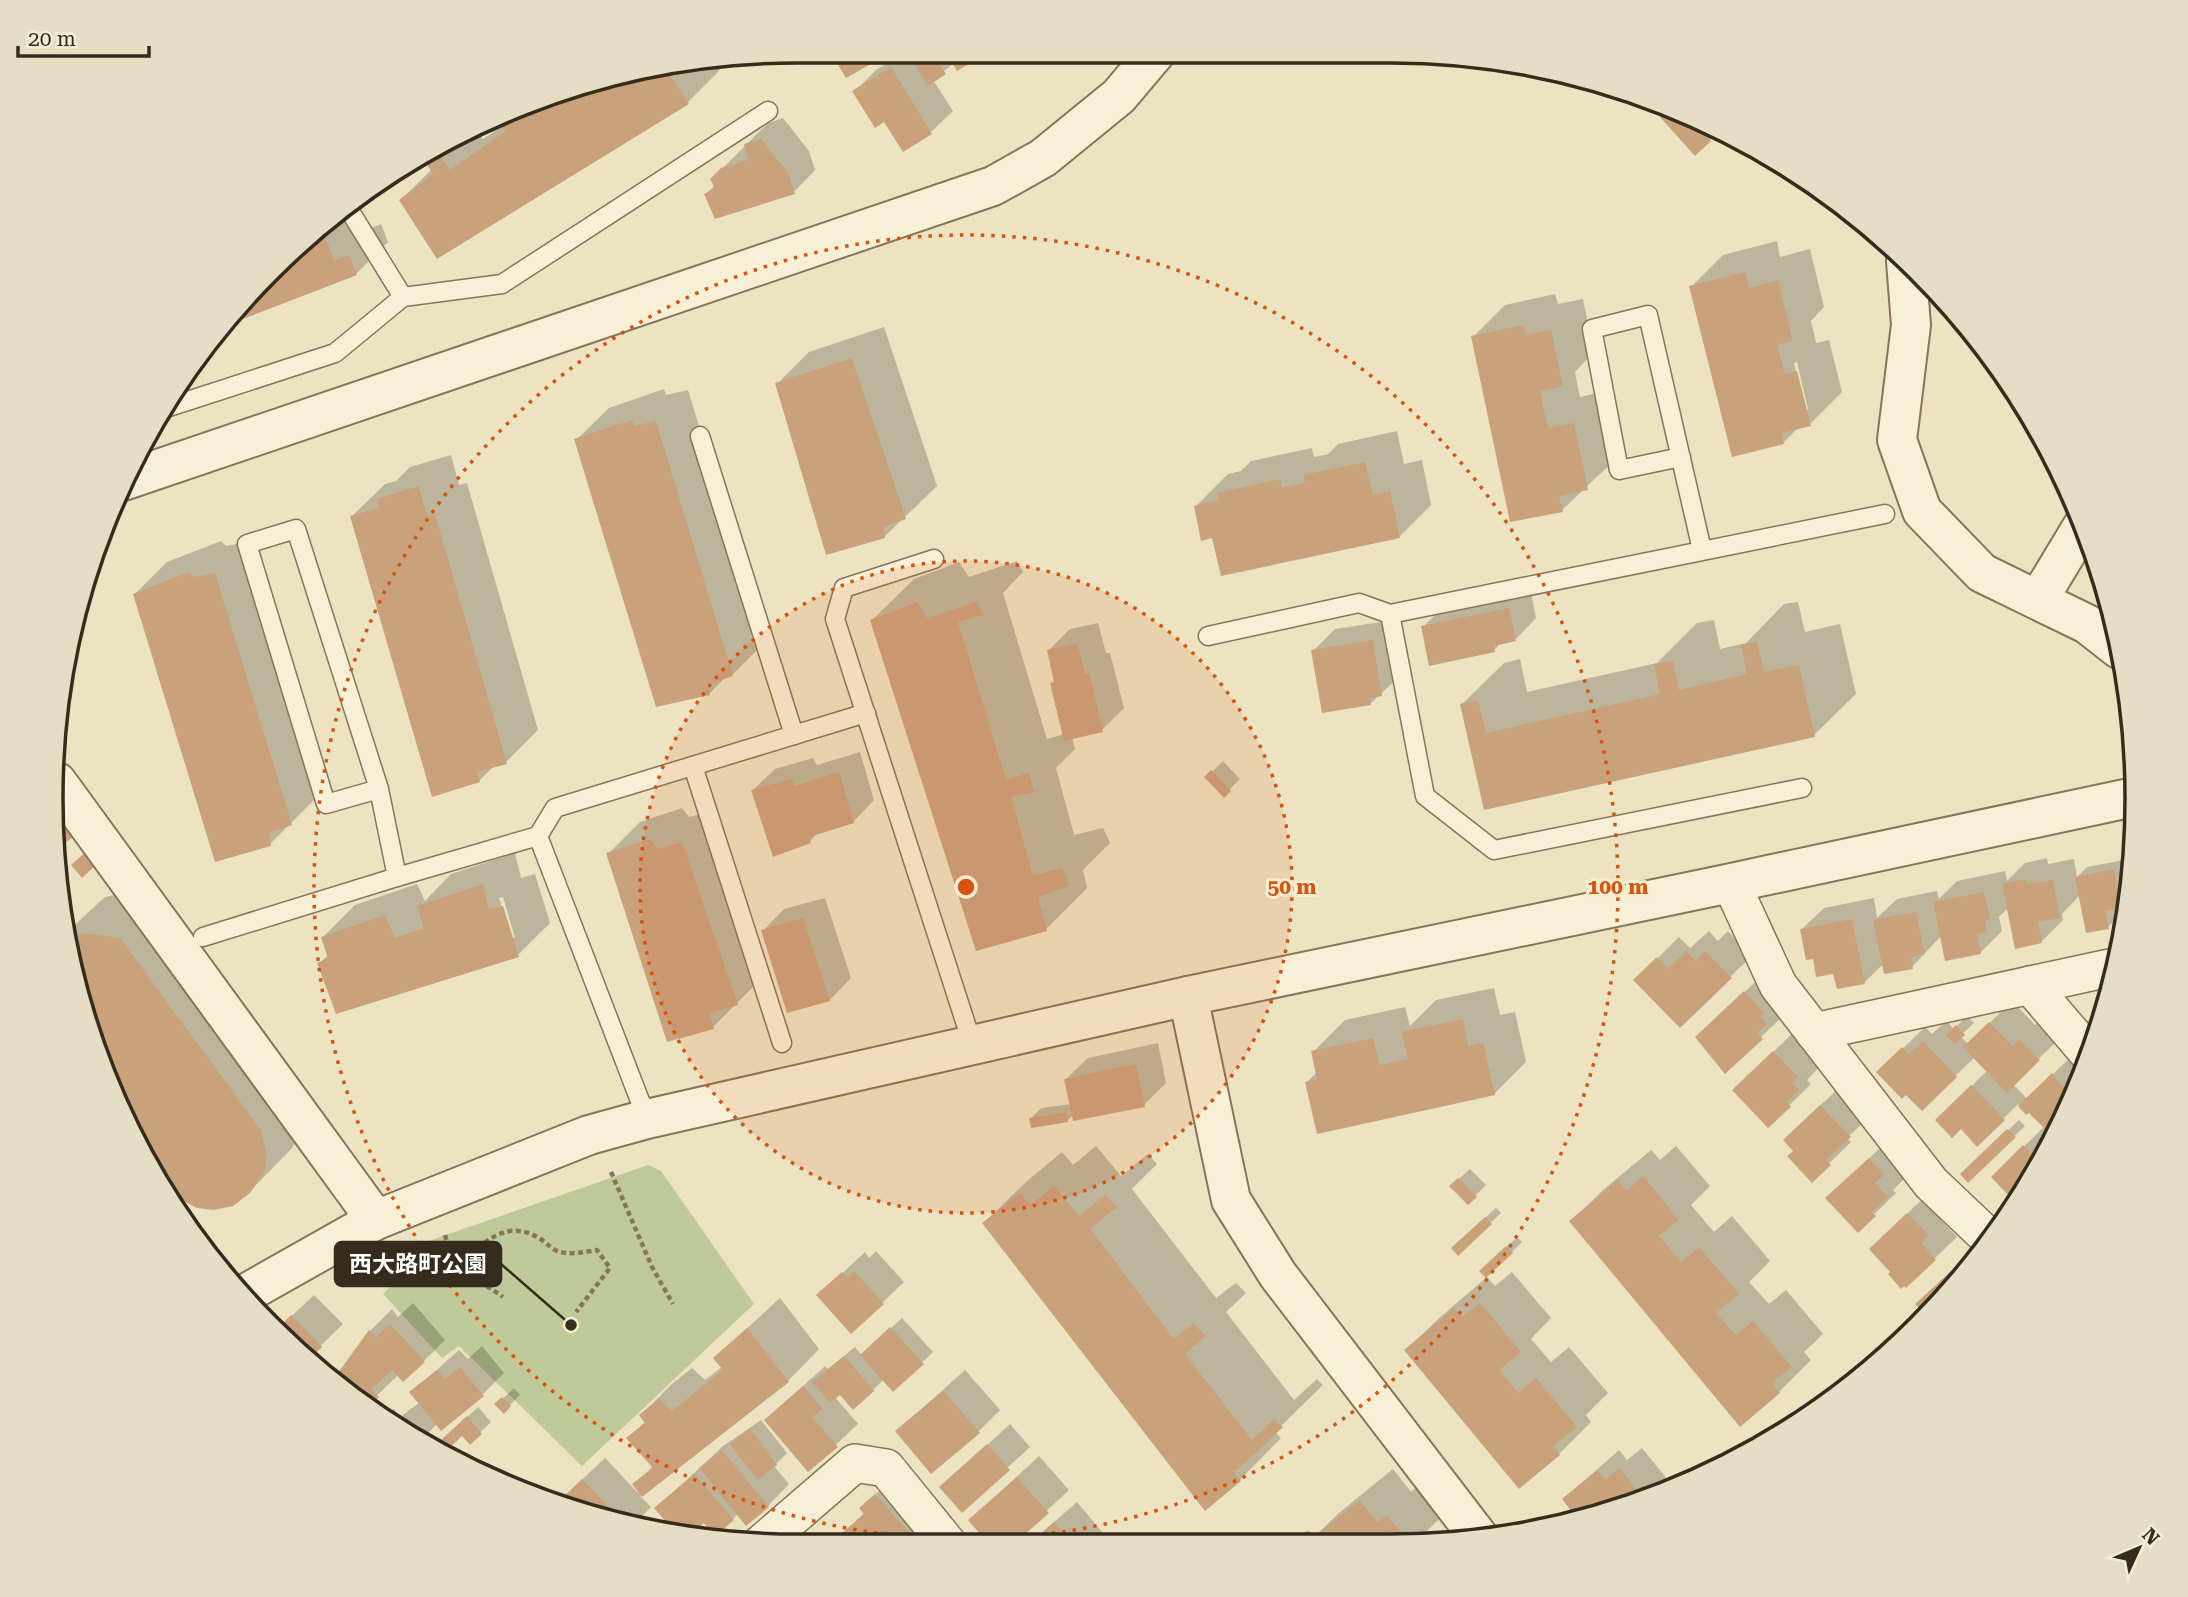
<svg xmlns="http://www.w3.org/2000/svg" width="2188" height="1597" font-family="'Roboto Serif','Noto Sans JP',serif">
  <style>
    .green { fill: #c0ca98 }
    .shadow { fill: #0003; fill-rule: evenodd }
    .building { fill: #c9a17b }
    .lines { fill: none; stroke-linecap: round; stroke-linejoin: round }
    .service-casing { stroke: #86755b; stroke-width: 21 }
    .minor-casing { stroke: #86755b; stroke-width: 40 }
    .tertiary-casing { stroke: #86755b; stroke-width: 42 }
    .path { stroke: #86755b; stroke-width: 4.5; stroke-dasharray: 5 3.5; stroke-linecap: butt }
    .service { stroke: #f7f0d6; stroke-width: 18 }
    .minor { stroke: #f7f0d6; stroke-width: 37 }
    .tertiary { stroke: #f7f0d6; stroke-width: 38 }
    .ring { fill: none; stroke: #d6540e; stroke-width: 3.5; stroke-dasharray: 3.5 7 }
    .rim { fill: none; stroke: #362c1e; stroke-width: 3.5 }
    .centre { fill: #d6540e; stroke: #f4edd3; stroke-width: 3.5 }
    .ring-label { font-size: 21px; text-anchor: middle; font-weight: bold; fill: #d6540e; stroke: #f4edd3; stroke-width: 6; stroke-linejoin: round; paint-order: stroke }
    .leader { fill: none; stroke: #362c1e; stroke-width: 2.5 }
    .callout-dot { fill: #362c1e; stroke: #f4edd3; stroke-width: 2.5 }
    .callout { fill: #362c1e; stroke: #362c1e; stroke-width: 2.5 }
    .callout-label { font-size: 23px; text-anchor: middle; font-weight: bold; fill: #fff }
  </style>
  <rect width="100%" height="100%" fill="#ece3c3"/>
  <path class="green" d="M648,1165L661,1171L754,1304L582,1466L459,1346L442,1358L383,1294L415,1261L420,1244Z"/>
  <g class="shadow">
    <path d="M906,51H987L957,69L954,63L933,80L953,111L931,132L885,120L855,91L876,70Z"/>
    <path d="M714,62L720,70L688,102L401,200L432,169L422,154L468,128L473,126L483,139L504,125L500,120L506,113L605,76Z"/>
    <path d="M1672,107L1676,108L1719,131L1695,153Z"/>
    <path d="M783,118L809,151L815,170L794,192L706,194L715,185L712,179L768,123Z"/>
    <path d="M356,201L366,230L381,224L388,242L356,274L224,325L237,305Z"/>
    <path d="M1777,241L1780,257L1810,249L1824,307L1811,321L1816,343L1829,340L1842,392L1810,424L1799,427L1784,442L1691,287L1723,255ZM1797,362L1808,409L1805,412L1794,363Z"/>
    <path d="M1555,294L1558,304L1583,299L1594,352L1575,372L1580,397L1606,391L1619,456L1562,510L1473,337L1505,305Z"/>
    <path d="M884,327L937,486L884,537L777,384L809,352Z"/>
    <path d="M664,389L666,395L688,390L765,642L733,674L727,676L709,694L576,440L609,408Z"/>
    <path d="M1397,431L1404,464L1422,460L1431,505L1399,537L1213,536L1196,506L1228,474L1241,471L1251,461L1312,448L1314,457L1328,454L1338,444Z"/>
    <path d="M451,455L459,485L467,483L538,730L506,762L495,765L479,781L352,516L385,484L396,481L410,467Z"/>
    <path d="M221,541L226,546L247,542L323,791L270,844L135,594L167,562Z"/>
    <path d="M1017,561L1023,572L1003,593L1047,739L1065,734L1052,683L1055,680L1048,651L1070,629L1098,623L1106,653H1110L1124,708L1102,730L1072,737L1075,749L1056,768L1074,835L1103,828L1110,843L1083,870L1087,888L1046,929L872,620L914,579L959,562L969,577Z"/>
    <path d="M1530,588L1536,618L1515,640L1502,642L1494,650L1423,627L1445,605Z"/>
    <path d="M1798,602L1805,632L1840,624L1856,694L1814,735L1485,808L1462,704L1504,663L1520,659L1527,692L1657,663L1697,623L1714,620L1720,649L1746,643L1784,604Z"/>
    <path d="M1394,620L1403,673L1370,704L1313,651L1335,629Z"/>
    <path d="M860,752L874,800L853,822L819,832L810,841L753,790L775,769L813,758L817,765Z"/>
    <path d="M1223,761L1240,779L1224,795L1207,777Z"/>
    <path d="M682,808L689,817L714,811L769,971L713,1027L608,854L640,822Z"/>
    <path d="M515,853L521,878L535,874L550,923L518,955L319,964L329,954L323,937L355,905L417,884L425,901L451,874ZM503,897L515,938H511L499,898Z"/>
    <path d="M2047,858L2048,864L2074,859L2077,877L2087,867L2124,860L2131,895L2121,907H2117L2119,916L2108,927L2080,895L2062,914L2063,920L2042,941L2008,908L1999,917L2002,931L1980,953L1942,935L1912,967L1884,963L1864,983L1835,971L1815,957L1802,929L1824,908L1874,898L1877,918L1897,899L1937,891L1939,899L1957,881L2005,871L2007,881L2025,863Z"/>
    <path d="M129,892L305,1130L291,1149L249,1192L174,1193L157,1169L108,1084L67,932L105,897Z"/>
    <path d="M825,898L851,978L830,1000L763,931L784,909Z"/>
    <path d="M1709,931L1718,941L1728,931L1752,956L1730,977L1636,980L1679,937L1690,948Z"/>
    <path d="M1767,971L1783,1016L1761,1037L1719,1016Z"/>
    <path d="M1494,988L1500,1015L1515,1012L1526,1062L1494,1094L1307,1082L1317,1072L1313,1052L1345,1020L1405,1007L1410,1026L1436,1000Z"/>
    <path d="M2012,1001L2035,1025L2042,1019L2060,1038L2013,1084L2027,1099L2075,1053L2085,1067L2037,1172L2016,1201L1993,1177L2045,1126L2029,1110L2026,1113L2018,1104L1978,1144L1961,1127L1937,1120L1988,1070L1975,1057L1922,1108L1906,1092L1879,1072L1925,1027L1932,1034L1946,1021L1954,1029L1967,1016L1974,1023L1960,1036L1968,1044Z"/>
    <path d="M1795,1031L1818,1055L1813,1060L1819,1067L1807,1080L1811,1084L1768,1126L1756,1069Z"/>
    <path d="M1158,1043L1166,1083L1144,1105L1073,1115L1067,1121L1031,1118L1041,1108L1071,1104L1066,1079L1088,1058Z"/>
    <path d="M1843,1084L1871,1115L1847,1138L1851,1142L1812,1180L1795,1151L1807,1118Z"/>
    <path d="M2019,1120L2025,1126L1968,1180L1962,1174Z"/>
    <path d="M1891,1138L1909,1174L1893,1190L1896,1193L1858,1230L1849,1177Z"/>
    <path d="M1096,1146L1121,1176L1148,1154L1157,1164L1132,1189L1216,1298L1236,1283L1246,1293L1226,1312L1294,1400L1317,1379L1323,1385L1275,1432L1281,1438L1240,1480L1206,1509L984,1223L1026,1182L1062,1152L1073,1165Z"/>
    <path d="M1676,1146L1710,1186L1691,1205L1714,1232L1732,1216L1770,1261L1749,1282L1769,1304L1786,1290L1823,1334L1804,1352L1811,1360L1779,1392L1571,1222L1603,1190L1651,1150L1660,1160Z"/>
    <path d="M1470,1169L1486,1185L1468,1203L1451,1186Z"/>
    <path d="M1930,1192L1949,1213L1941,1220L1957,1237L1906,1286L1893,1227Z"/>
    <path d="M1496,1208L1501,1213L1458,1253L1463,1238Z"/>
    <path d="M1517,1237L1522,1242L1512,1252L1481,1271Z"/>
    <path d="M1983,1243L1985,1245L1952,1291L1927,1315L1939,1282Z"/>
    <path d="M876,1251L904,1282L882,1303L819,1295L865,1252L869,1258Z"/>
    <path d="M1512,1272L1551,1318L1531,1339L1551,1362L1569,1347L1608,1393L1586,1415L1591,1422L1559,1454L1520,1486L1406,1350L1438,1319L1487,1277L1495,1286Z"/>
    <path d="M314,1295L343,1324L309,1357L279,1328Z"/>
    <path d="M780,1298L819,1349L788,1381L640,1496L651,1507L633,1525L605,1521L572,1489L605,1458L638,1493L640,1492L634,1485L653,1466L628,1438L646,1421L641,1415L673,1383L692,1368L705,1380L722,1367L715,1358Z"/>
    <path d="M413,1303L445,1340L424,1361L399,1374L366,1406L343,1391L328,1377L333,1372L344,1386L348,1382L341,1373L370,1331L392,1309L398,1317Z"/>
    <path d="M902,1318L933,1352L893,1390L884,1379L873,1390L840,1392L835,1397L858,1424L809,1470L766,1420L825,1366L828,1369L855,1347L862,1355Z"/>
    <path d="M482,1346L504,1373L483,1394L441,1429L437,1424L421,1440L384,1417L394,1409L400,1417L420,1402L412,1392L459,1350L468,1359Z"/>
    <path d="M965,1370L1000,1410L978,1432L897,1431Z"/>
    <path d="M514,1388L520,1395L504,1411L497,1404Z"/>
    <path d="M478,1407L491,1422L470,1442L462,1434L453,1431Z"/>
    <path d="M761,1420L787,1453L774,1466L789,1484L768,1506L738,1513L733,1519L704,1521L657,1508L723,1446Z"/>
    <path d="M1010,1424L1030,1447L962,1510L942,1487Z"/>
    <path d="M1642,1448L1675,1489L1577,1516L1564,1499L1619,1450L1627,1460Z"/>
    <path d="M1039,1456L1069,1490L1012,1543H991L970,1520Z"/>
    <path d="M467,1463L473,1471L463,1466Z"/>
    <path d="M1393,1469L1411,1492L1420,1484L1444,1514L1418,1540L1294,1541L1308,1530L1314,1537L1340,1512Z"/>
    <path d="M883,1487L959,1543L841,1544L837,1540L865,1512L861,1508Z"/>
    <path d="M1077,1502L1108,1539L1105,1542L1030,1543Z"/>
  </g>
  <g class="building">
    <path d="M834,51H882L885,56L846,78L831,53Z"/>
    <path d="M906,51H931L946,74L928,86Z"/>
    <path d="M945,51H991L957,71Z"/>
    <path d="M891,67L932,134L903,152L884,122L875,128L852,91Z"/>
    <path d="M665,68L689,104L437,259L399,200L433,174L421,155L434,147L450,170L506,131L498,119L508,113L537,102L543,112L583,84L605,76Z"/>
    <path d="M1672,106L1687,114L1711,141L1695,156L1660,117Z"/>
    <path d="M761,139L788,173L795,194L715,219L704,194L715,188L710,179L721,168L748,160L744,144Z"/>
    <path d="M323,230L334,261L349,255L357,275L222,327L237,305Z"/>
    <path d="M1745,272L1749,288L1778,280L1793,341L1777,345L1785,374L1797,371L1811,426L1782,433L1784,444L1732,457L1689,286Z"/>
    <path d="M1523,325L1526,335L1551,330L1563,386L1540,391L1548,428L1574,423L1588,490L1559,496L1563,512L1510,522L1471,336Z"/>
    <path d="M852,358L906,519L883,527L885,538L826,555L775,383Z"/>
    <path d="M632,420L634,426L656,421L733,676L706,685L710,695L656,707L574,439Z"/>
    <path d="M1365,462L1373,495L1390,491L1400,538L1221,576L1212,538L1201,541L1194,506L1219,500L1217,493L1280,479L1282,488L1305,483L1304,475Z"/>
    <path d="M419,486L427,516L435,514L507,764L477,772L480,782L432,797L350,516L379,508L376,499Z"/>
    <path d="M189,572L193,577L215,573L292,825L269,833L271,846L215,862L133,594Z"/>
    <path d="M917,602L927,618L976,602L983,615L958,622L1006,780L1029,773L1034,792L1011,797L1033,876L1062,868L1069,886L1038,897L1047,931L976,951L870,620Z"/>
    <path d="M1509,608L1516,641L1494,646L1495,652L1429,666L1421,626Z"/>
    <path d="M1373,640L1382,696L1370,698L1371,705L1322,713L1311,650Z"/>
    <path d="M1757,642L1764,672L1799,665L1815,737L1484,810L1460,704L1478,700L1486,733L1660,694L1654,664L1673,661L1679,690L1747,674L1741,645Z"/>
    <path d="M1077,643L1085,674L1089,673L1103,732L1064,741L1050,683L1054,682L1047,650Z"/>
    <path d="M1211,770L1231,791L1224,798L1204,777Z"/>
    <path d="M839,772L854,823L809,837L811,843L773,857L751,790L791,779L795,786Z"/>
    <path d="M66,819L77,834L57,849V826Z"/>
    <path d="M650,839L657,849L682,842L738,1005L709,1013L714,1029L667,1042L606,853Z"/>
    <path d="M89,849L100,861L82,878L71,865Z"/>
    <path d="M2114,869L2121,908L2105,911L2109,929L2086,933L2075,877Z"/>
    <path d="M2026,879L2027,884L2053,880L2060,918L2038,922L2042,943L2015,949L2002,884Z"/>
    <path d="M483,884L489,909L503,906L519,957L336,1014L317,963L328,958L321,937L385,915L395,938L424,928L417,906Z"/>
    <path d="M1984,892L1990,920H1985L1987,932L1977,934L1981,954L1945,961L1933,902Z"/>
    <path d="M1916,912L1925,954L1911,957L1913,969L1884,974L1873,920Z"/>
    <path d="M803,918L830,1001L787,1013L761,930Z"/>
    <path d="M1852,919L1865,984L1837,989L1833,974L1816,977L1813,959L1806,960L1800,929Z"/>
    <path d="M86,933L120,938L261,1130L267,1157L264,1173L250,1193L233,1206L214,1210L197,1208L173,1195L108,1084L68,937Z"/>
    <path d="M1686,951L1696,961L1705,951L1732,978L1680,1028L1633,980L1657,957L1668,969Z"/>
    <path d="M1744,991L1765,1014L1760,1017L1767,1024L1757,1033L1763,1039L1725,1074L1695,1037Z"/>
    <path d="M1463,1019L1468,1046L1483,1043L1495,1095L1317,1134L1305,1082L1317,1079L1311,1051L1373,1038L1380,1065L1408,1059L1402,1032Z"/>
    <path d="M1989,1022L2013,1046L2019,1039L2040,1060L2007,1093L1963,1047Z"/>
    <path d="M1956,1025L1965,1035L1955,1044L1946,1035Z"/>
    <path d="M1923,1041L1957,1077L1922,1111L1906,1095L1902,1099L1876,1072L1902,1047L1909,1054Z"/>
    <path d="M1773,1051L1798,1077L1792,1083L1799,1090L1787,1102L1791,1107L1768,1128L1732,1090Z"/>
    <path d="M1136,1064L1145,1107L1073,1121L1064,1079Z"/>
    <path d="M2052,1073L2071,1097L2053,1137L2029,1113L2026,1115L2018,1106Z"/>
    <path d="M1971,1085L2005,1120L1977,1147L1961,1129L1952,1138L1935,1120Z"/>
    <path d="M1820,1105L1851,1137L1826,1160L1831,1165L1812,1183L1787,1156L1793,1151L1783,1140Z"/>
    <path d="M1066,1112L1068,1122L1031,1128L1029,1118Z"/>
    <path d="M2007,1129L2016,1137L1968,1183L1960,1174Z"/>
    <path d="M2023,1145L2041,1164L2010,1210L2007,1208L2014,1201L1991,1177Z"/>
    <path d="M1869,1158L1884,1175L1875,1183L1888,1197L1872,1212L1876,1216L1858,1233L1825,1198Z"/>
    <path d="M1643,1176L1679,1220L1659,1236L1681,1262L1699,1247L1739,1294L1716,1313L1736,1335L1753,1321L1792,1367L1772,1383L1780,1393L1740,1427L1569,1221L1618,1180L1627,1191Z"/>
    <path d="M1458,1178L1477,1197L1468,1205L1449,1186Z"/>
    <path d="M1054,1186L1079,1216L1105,1195L1117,1207L1090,1229L1174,1339L1193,1323L1205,1336L1185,1354L1252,1440L1274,1419L1283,1427L1234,1473L1241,1481L1205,1511L982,1223L1020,1193L1030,1205Z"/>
    <path d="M1907,1213L1928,1235L1921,1243L1936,1260L1906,1288L1904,1286L1901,1289L1888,1274L1890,1272L1869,1249Z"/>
    <path d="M1485,1217L1492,1224L1458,1256L1451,1248Z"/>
    <path d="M1506,1246L1513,1253L1486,1278L1479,1271Z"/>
    <path d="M1960,1263L1967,1270L1952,1291L1926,1316L1915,1304Z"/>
    <path d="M854,1271L884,1304L851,1334L816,1295L842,1272L847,1278Z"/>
    <path d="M1480,1303L1521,1352L1499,1370L1518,1393L1536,1378L1577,1427L1553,1446L1560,1455L1519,1489L1404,1350L1454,1308L1462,1317Z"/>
    <path d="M291,1315L322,1347L310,1359L279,1327Z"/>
    <path d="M390,1324L425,1362L403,1382L392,1370L371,1389L379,1397L368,1407L340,1388L347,1383L338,1373L369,1330L376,1337Z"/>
    <path d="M890,1327L924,1364L893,1392L860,1355Z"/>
    <path d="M747,1328L789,1382L642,1497L632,1484L653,1468L626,1438L645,1423L639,1415L659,1399L672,1411L723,1370L713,1358Z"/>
    <path d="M844,1356L874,1391L853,1410L840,1395L830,1403L812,1382Z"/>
    <path d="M460,1367L484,1396L441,1431L409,1392L437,1370L445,1379Z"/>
    <path d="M803,1386L823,1409L812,1417L838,1447L808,1472L764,1420Z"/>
    <path d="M943,1391L980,1433L931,1474L895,1431Z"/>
    <path d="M502,1397L511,1406L504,1414L494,1404Z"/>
    <path d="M467,1416L482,1434L470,1445L462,1436L448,1449L440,1441Z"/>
    <path d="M750,1429L777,1465L758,1480L730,1444Z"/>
    <path d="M987,1444L1010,1470L962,1513L939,1487Z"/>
    <path d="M722,1450L769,1507L746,1526L699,1468Z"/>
    <path d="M1619,1468L1643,1498L1575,1516L1562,1499L1597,1470L1605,1480Z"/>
    <path d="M694,1474L734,1520L715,1536L704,1523L690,1535L676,1533L654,1508Z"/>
    <path d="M1017,1477L1049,1513L1015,1543H988L968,1520Z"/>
    <path d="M582,1479L625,1524L605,1521L557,1503Z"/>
    <path d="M875,1494L919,1544H839L835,1539L864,1514L859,1508Z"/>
    <path d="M1360,1500L1378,1523L1387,1515L1407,1540L1309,1541Z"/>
    <path d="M1054,1522L1071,1543H1031Z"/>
  </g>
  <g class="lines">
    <defs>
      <g id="service">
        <path d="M348,208L403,297"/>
        <path d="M169,407L335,353L403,297L502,284L768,111"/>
        <path d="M700,436L794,735"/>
        <path d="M1681,457L1619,470L1592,329L1648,315L1702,550"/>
        <path d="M934,559L844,588L835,619L972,1043"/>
        <path d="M1390,614L1425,796L1494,850L1802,788"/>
        <path d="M1208,636L1359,603L1390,614L1885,514"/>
        <path d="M693,766L782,1043"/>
        <path d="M379,789L326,804L247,544L296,529L379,789L397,877"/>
        <path d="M538,836L647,1119"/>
        <path d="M203,937L397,877L538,836L555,808L866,713"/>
      </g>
      <g id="minor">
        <path d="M1731,883L1778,985L1931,1183L1990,1239"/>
        <path d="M2030,985L2090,1055"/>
        <path d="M1814,1032L2114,967"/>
        <path d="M760,1545L855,1463L886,1468L947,1543"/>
      </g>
      <g id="tertiary">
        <path d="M1906,261L1911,325L1897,440L1922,511L1982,573L2087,624L2119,649"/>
        <path d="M123,481L993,186L1043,158L1119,96L1157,51"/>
        <path d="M2038,600L2082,527"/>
        <path d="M57,782L376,1220"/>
        <path d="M1188,996L1231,1200L1278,1275L1481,1540"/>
        <path d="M245,1294L376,1220L589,1135L647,1119L1188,996L1731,883L2134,797"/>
      </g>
    </defs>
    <use href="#service" class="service-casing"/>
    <use href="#minor" class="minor-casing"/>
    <use href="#tertiary" class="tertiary-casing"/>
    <g class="path">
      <path d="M611,1172L652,1267L673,1304"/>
      <path d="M445,1235C454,1270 475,1277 503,1297"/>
      <path d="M461,1267C481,1243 505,1219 537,1237C544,1240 548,1246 555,1250C568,1256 583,1252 597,1250L610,1268L576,1312"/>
    </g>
    <use href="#service" class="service"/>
    <use href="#minor" class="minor"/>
    <use href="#tertiary" class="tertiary"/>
  </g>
  <circle cx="966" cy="887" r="326" fill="#d6540e" fill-opacity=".12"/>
  <g class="ring">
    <circle cx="966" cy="887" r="326"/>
    <circle cx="966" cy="887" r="652"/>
  </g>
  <path d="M0 0H2188V1597H0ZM798 63H1390A735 735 0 0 1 2125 798V799A735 735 0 0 1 1390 1534H798A735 735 0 0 1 63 799V798A735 735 0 0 1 798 63Z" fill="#e5dec5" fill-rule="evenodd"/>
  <path class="rim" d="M798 63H1390A735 735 0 0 1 2125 798V799A735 735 0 0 1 1390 1534H798A735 735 0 0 1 63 799V798A735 735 0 0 1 798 63Z"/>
  <circle cx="966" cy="887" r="10" class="centre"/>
  <g class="ring-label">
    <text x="1292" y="894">50 m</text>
    <text x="1618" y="894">100 m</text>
  </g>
  <path class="leader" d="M571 1325L501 1264"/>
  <circle class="callout-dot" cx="571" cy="1325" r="7"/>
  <rect class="callout" x="335" y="1242" width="166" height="44" rx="7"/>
  <g class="callout-label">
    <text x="418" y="1272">西大路町公園</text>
  </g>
  <g transform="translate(2139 1548) rotate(46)" stroke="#f4edd3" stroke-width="5" paint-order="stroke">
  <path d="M0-5L12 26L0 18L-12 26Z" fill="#362c1e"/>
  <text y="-10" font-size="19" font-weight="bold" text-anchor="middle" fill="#362c1e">N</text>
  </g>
  <path d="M18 46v10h131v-10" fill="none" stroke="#362c1e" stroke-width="3.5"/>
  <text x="28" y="46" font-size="21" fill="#362c1e" stroke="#f4edd3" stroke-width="5" paint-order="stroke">20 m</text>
</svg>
